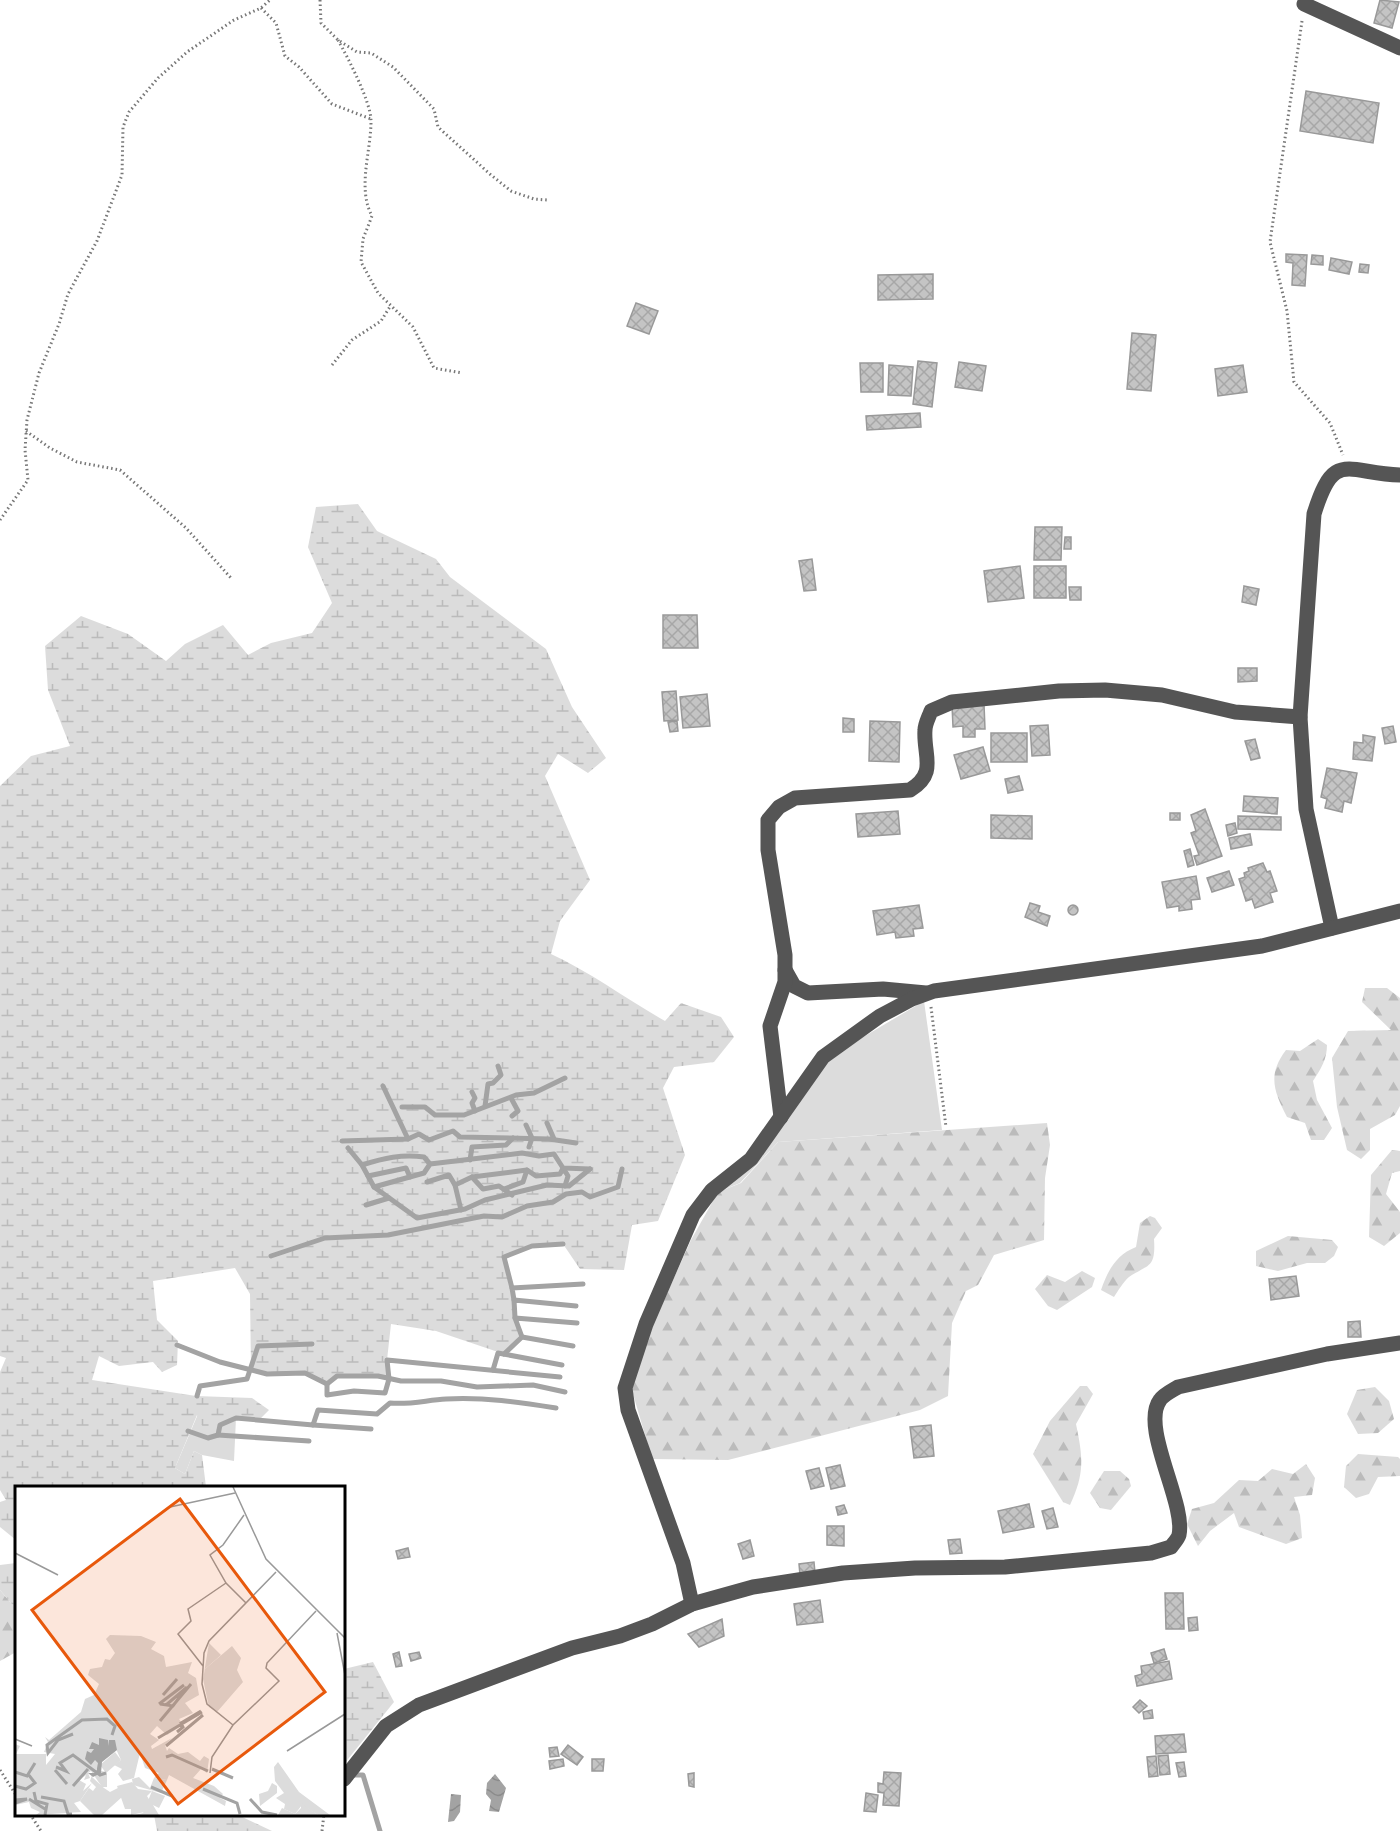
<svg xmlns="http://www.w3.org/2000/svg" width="1400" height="1831" font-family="'DM Sans',sans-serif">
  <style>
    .grass { fill: #dcdcdc }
    .forest { fill: url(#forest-firs) }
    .wetland { fill: url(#wetland-marsh) }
    .water { fill: url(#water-waves) }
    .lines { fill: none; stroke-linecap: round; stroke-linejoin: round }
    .stream { stroke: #a3a3a3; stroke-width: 5 }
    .building { fill: url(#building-cross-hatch); stroke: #999; stroke-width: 1.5 }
    .path { stroke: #777; stroke-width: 3; stroke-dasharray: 1.5 3; stroke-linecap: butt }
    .minor { stroke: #555; stroke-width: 15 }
    .inset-river { fill: none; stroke: #a3a3a3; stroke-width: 3 }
    .inset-road { fill: none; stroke: #999; stroke-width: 1.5 }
    .view { fill: #e8590c; fill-opacity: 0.15; stroke: #e8590c; stroke-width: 3 }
    .inset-edge { fill: none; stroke: #000; stroke-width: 3 }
  </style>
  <defs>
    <pattern id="forest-firs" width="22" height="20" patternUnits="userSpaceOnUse" patternTransform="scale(1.5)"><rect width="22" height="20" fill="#dcdcdc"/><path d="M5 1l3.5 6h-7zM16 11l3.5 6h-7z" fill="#bbb"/></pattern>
    <pattern id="wetland-marsh" width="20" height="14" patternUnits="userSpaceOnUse" patternTransform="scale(1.5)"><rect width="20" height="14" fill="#dcdcdc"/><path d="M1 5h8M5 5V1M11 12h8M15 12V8" fill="none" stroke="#bbb"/></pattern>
    <pattern id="water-waves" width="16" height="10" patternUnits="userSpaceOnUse" patternTransform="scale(1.5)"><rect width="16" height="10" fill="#a3a3a3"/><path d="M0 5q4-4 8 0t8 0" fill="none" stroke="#8b8b8b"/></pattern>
    <pattern id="building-cross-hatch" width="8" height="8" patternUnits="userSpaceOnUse" patternTransform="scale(1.5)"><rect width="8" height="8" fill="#c4c4c4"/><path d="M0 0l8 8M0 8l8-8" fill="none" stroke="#a7a7a7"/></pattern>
  </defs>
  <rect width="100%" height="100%" fill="#fff"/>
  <g class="grass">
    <path d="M924,1001L942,1130L778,1142L740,1183L718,1192L778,1133L823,1065L838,1052Z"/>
    <path d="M198,1414L220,1425L236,1418L234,1461L202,1455L194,1451L185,1474L175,1468Z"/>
  </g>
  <g class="forest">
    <path d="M1365,988H1387L1400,998V1106L1395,1115L1370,1129V1150L1361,1159L1347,1150L1337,1107L1332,1058L1348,1031L1391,1030L1362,1002Z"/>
    <path d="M1318,1039L1327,1045C1327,1059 1321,1069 1313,1081L1317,1100L1332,1128L1324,1140H1311L1305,1123L1287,1117C1274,1091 1267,1075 1286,1050L1300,1051Z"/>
    <path d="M1047,1123L1050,1145L1045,1178L1044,1240L994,1255L978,1285L966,1291L952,1323L948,1396L920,1410L728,1460L652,1459L631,1387L643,1347L691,1240L718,1192L741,1183L778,1142Z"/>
    <path d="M1392,1150L1400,1151V1171L1392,1173L1386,1194L1400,1212V1233L1384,1246L1369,1237L1371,1175Z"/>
    <path d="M1150,1216L1155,1218L1162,1228L1154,1239C1156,1269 1148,1264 1129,1277C1123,1282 1118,1291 1114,1297L1101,1290C1108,1270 1116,1255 1136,1247L1140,1223Z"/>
    <path d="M1288,1236L1332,1240L1338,1247L1334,1256L1325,1263H1307L1278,1271L1256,1266V1251Z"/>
    <path d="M1082,1271L1095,1278L1092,1287L1057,1310L1048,1306L1035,1289L1047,1275L1065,1282Z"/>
    <path d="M1080,1386H1087L1093,1394L1076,1424C1083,1458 1085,1473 1070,1505L1063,1502L1033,1454L1050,1421Z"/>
    <path d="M1375,1387L1389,1401L1394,1419L1378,1433L1358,1434L1347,1414L1357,1390Z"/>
    <path d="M1358,1454L1398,1457L1400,1459V1476L1378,1477L1369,1494L1356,1498L1344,1487L1346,1466Z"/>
    <path d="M1306,1464L1315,1478L1312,1495L1294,1497L1300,1515L1302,1538L1286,1544L1239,1527L1234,1513L1210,1531L1198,1546L1187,1524L1192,1509L1214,1503L1239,1480L1258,1481L1272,1469L1293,1474Z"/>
    <path d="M1104,1471H1120L1129,1479L1131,1486L1111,1510L1100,1508L1090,1493Z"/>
    <path d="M0,1590L16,1609V1652L0,1661Z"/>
  </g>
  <g class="wetland">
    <path d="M358,504L377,531L436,559L450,577L546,649L572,707L606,758L588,773L558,754L545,776L590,880L560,921L551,954C592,973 626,999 665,1021L681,1003L721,1017L734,1037L714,1062L674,1067L663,1088L685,1155L658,1221L632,1225L624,1270L580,1269L563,1244L532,1246L504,1257L512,1288L515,1318L522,1337L504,1354L436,1331L391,1324L387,1360L389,1379L337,1376L327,1384L305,1373L267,1374L251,1370L250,1294L235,1268L153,1281L157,1320L178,1341L177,1365L162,1372L153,1362L119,1366L99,1356L92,1380L196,1396L252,1398L269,1410L260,1419L236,1418L220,1424L218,1435L208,1438L197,1415L175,1468L185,1474L194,1451L202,1455L206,1487L16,1488V1540L0,1527V1502L6,1500L0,1490V1372L6,1358L0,1356V786L31,756L70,746L48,690L45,646L81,616L128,634L166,661L185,644L223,625L248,655L271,643L312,633L332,603L308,547L316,507Z"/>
    <path d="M16,1563V1609L0,1590V1565Z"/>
    <path d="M373,1662L394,1702L344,1764V1669Z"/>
    <path d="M154,1815H238L272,1831H157Z"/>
  </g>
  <g class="water">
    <path d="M495,1774L506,1788L499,1812L489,1811L491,1800L486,1794L487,1783Z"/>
    <path d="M451,1794L461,1795L460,1812L454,1821L448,1822Z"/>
  </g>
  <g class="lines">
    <g class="stream">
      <path d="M383,1086L408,1139"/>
      <path d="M472,1092L475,1098L472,1103L475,1111"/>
      <path d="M511,1098L518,1111L512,1116"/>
      <path d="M485,1106L488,1084L493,1083L501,1075L498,1066"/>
      <path d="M402,1107H425L435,1115H464L516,1095L534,1093L565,1078"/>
      <path d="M547,1123L554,1139"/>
      <path d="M526,1125L532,1138L529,1147"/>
      <path d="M342,1141L408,1139L419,1134L429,1140L453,1131L460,1137L549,1139L576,1143"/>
      <path d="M348,1148L362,1165L374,1187L417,1218L465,1209L485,1200L547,1185L569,1186L590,1169"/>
      <path d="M470,1160L472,1147L506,1145L513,1138"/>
      <path d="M362,1165C384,1158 402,1154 424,1157L430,1164"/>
      <path d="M368,1176L406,1168L410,1177"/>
      <path d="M472,1177L483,1189L499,1186L512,1195"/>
      <path d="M427,1182L449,1175L455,1185L472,1177L527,1170L536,1176L560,1174L563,1168L568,1176L565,1186"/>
      <path d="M455,1185L461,1210"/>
      <path d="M374,1187L424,1173L430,1164L522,1153L539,1156L554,1154L563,1168L590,1169"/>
      <path d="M504,1189L523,1182L527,1170"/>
      <path d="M366,1205L389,1198"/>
      <path d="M271,1256L325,1238L388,1235L484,1216L502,1217L527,1206L553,1202L566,1194L582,1192L590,1197L618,1187L622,1169"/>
      <path d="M512,1288L504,1257L532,1246L563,1244"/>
      <path d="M514,1300L512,1288L583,1284"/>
      <path d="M515,1318L514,1300L576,1306"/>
      <path d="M522,1337L515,1318L577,1323"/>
      <path d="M177,1345L220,1362L267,1374L305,1373L327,1384L337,1376H378L401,1381H441L477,1387L533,1385L565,1392"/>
      <path d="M504,1354L522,1337L573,1346"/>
      <path d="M493,1370L498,1353L562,1365"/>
      <path d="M327,1384V1395L354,1391L385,1393L389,1379L387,1360L560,1377"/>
      <path d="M197,1396L200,1386L247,1379L258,1346L312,1344"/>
      <path d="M313,1425L371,1429"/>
      <path d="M188,1431L208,1438L218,1435L220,1425L236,1418L313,1425L318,1410L377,1414L390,1403C410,1405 427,1400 446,1399C484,1397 519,1402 556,1408"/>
      <path d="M218,1435L309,1441"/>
      <path d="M351,1775H363L380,1831"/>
    </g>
  </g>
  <g class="building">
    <path d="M1380,0L1399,2L1392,28L1374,23Z"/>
    <path d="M1306,91L1379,103L1373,143L1300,131Z"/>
    <path d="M1286,254L1307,255L1305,286L1292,285L1293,263L1286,262Z"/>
    <path d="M1312,255L1323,256V265L1311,264Z"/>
    <path d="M1331,258L1352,262L1349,274L1329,270Z"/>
    <path d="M1360,264L1369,265L1368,273L1359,272Z"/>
    <path d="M933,274V299L878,300V275Z"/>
    <path d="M636,303L658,311L649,334L627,326Z"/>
    <path d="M1132,333L1156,335L1151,391L1127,389Z"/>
    <path d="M918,361L937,363L932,407L913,404Z"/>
    <path d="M959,362L986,366L982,391L955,387Z"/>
    <path d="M860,363H883V392H861Z"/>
    <path d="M889,365L913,367L911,396L888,395Z"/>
    <path d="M1243,365L1247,392L1218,396L1215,369Z"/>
    <path d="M920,413L921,427L867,430L866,416Z"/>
    <path d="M1035,527H1062L1061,560H1034Z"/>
    <path d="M1065,537H1071V549H1064Z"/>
    <path d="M812,559L816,590L804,591L799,561Z"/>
    <path d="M1020,566L1024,598L988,602L984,571Z"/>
    <rect x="1034" y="566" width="32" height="32"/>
    <path d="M1244,586L1259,589L1256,605L1242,602Z"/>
    <path d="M1069,587H1081V600H1070Z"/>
    <path d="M663,615H697L698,648H663Z"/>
    <path d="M1238,668H1257V681L1238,682Z"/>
    <path d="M676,691L678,720L664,721L662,692Z"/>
    <path d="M707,694L710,726L683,728L680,697Z"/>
    <path d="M984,704L985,729H975V737H963V726L953,727L952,705Z"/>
    <path d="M843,718L854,719V732H843Z"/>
    <path d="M677,721L678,731L670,732L668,722Z"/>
    <path d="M870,721L900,722L899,762L869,761Z"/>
    <path d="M1048,725L1050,755L1032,756L1030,726Z"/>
    <path d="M1393,726L1396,742L1385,744L1382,728Z"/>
    <rect x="991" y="733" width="36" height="29"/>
    <path d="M1363,735L1375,737L1372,761L1353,759L1354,742L1363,743Z"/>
    <path d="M1255,739L1260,758L1251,760L1245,741Z"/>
    <path d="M983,747L990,771L961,779L954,755Z"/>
    <path d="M1327,768L1357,773L1351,803L1344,801L1342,812L1325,808L1327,799L1321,797Z"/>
    <path d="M1019,776L1023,790L1008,793L1005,779Z"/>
    <path d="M1244,796L1278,798L1277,814L1243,811Z"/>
    <path d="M1205,809L1222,856L1197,865L1194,856L1199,855L1191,833L1196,831L1191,815Z"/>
    <path d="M898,811L900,834L858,837L856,814Z"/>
    <rect x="1170" y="813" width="10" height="7"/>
    <path d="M991,815L1032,816V839L991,838Z"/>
    <path d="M1238,816L1281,817V830L1238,829Z"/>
    <path d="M1235,823L1237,833L1228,836L1226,825Z"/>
    <path d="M1250,834L1252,845L1231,849L1229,838Z"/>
    <path d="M1190,849L1194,865L1188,867L1184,851Z"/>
    <path d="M1263,863L1267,872L1270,871L1277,891L1270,893L1273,902L1255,908L1252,899L1246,901L1239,879L1245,877L1244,873L1249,871L1248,868Z"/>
    <path d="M1229,871L1234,885L1212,892L1207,878Z"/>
    <path d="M1196,876L1200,899L1191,900L1192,909L1179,911V906L1167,908L1162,882Z"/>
    <path d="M1030,903L1040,906L1038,912L1050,916L1047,926L1025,917Z"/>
    <circle cx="1073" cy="910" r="5"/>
    <path d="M919,905L923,928L913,929L914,936L896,938L895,932L877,935L873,911Z"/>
    <path d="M1296,1276L1299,1296L1271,1300L1269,1279Z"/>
    <path d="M1360,1321L1361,1337H1348V1322Z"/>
    <path d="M931,1425L934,1456L914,1458L910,1427Z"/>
    <path d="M840,1465L845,1486L831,1489L826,1468Z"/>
    <path d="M819,1468L824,1486L811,1489L806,1471Z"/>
    <path d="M1029,1504L1034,1527L1003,1533L998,1511Z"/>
    <path d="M844,1505L847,1513L838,1515L836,1507Z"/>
    <path d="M1053,1508L1058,1527L1047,1529L1042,1511Z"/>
    <path d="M827,1526H844V1546L827,1545Z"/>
    <path d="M960,1539L962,1553L950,1554L948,1540Z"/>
    <path d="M750,1540L754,1556L743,1559L738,1544Z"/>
    <path d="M408,1548L410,1557L398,1559L396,1551Z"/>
    <path d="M814,1562L815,1573L800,1575L799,1564Z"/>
    <path d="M1165,1593H1183L1184,1629H1166Z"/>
    <path d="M820,1600L823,1622L797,1625L794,1604Z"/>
    <path d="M1197,1617L1198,1630L1189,1631L1188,1618Z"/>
    <path d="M722,1619L724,1636L699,1647L688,1634Z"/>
    <path d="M1164,1649L1167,1659L1154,1663L1151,1653Z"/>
    <path d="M399,1652L402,1666L396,1667L393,1654Z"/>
    <path d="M419,1652L421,1658L411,1661L409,1654Z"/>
    <path d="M1169,1661L1172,1679L1137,1686L1135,1676L1142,1674L1141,1666Z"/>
    <path d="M1140,1700L1147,1706L1139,1713L1133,1707Z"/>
    <path d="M1152,1710L1153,1718L1144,1719L1143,1712Z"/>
    <path d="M1184,1734L1186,1752L1156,1754L1155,1736Z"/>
    <path d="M568,1745L583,1757L577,1765L561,1754Z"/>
    <path d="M557,1747L559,1756L550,1757L549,1748Z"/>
    <path d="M1168,1755L1170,1774L1160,1775L1158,1756Z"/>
    <path d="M1156,1756L1158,1776L1149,1777L1147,1757Z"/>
    <path d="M563,1759L564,1766L550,1769L549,1761Z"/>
    <path d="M592,1759H604L603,1771H592Z"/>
    <path d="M1184,1762L1186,1776L1179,1777L1176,1763Z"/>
    <path d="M884,1772L901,1773L899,1806L883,1805L884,1793L878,1792V1783L883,1784Z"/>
    <path d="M694,1773V1787L689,1786L688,1774Z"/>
    <path d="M866,1793L878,1795L876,1812L864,1811Z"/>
  </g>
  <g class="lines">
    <g class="path">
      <path d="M320,0L321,23L338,40L357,52L371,53L393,67L434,109L438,127L491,175L511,191L534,199L547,200"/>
      <path d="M261,8L276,23L285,56L299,67L332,104L371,119"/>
      <path d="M1302,21L1270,242L1287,311L1294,382L1330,423L1343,455"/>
      <path d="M338,40C348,58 371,102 371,121C371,152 357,188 372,216L363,239L361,262L378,293L413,327L434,368L462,373"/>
      <path d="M332,365L352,340L381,321L391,305"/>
      <path d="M26,431L50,448L77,462L120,470L186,528L231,578"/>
      <path d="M0,520L28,480L25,450L27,420L39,373L59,324L68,294L97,241L122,175L123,127L129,112L158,78L187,52L234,20L261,8L270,0"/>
      <path d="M931,1007L946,1127"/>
      <path d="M0,1770L16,1795"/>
      <path d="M30,1814L41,1831"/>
      <path d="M322,1831L324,1814"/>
    </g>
    <g class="minor">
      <path d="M1304,4L1400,48"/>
      <path d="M1332,928L1306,809L1300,717L1314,514C1334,449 1346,473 1400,475"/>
      <path d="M785,970L794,986L808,993L883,989L926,993"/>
      <path d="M781,1117L770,1026L785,982V955L768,850V820L779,807L795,798L910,790C938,773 923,755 925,730C925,724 929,717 931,711L952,702L1059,691L1105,690L1162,695L1235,712L1300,717"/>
      <path d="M692,1604L683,1563L628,1410L625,1388L646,1324L693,1215L712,1190L751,1159L823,1057L880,1016L912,999L934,991L1262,946L1400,911"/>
      <path d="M344,1779L386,1726L419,1705L572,1648L620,1636L652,1624L692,1604L753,1587L843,1573L915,1568L1005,1567L1151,1553L1171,1547C1173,1544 1178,1539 1179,1535C1186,1503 1140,1427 1160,1400C1163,1395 1173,1390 1178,1387L1327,1354L1400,1343"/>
    </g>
  </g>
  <g transform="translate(15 1486)">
    <rect width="330" height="330" fill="#fff"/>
    <path d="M194,157L206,169L190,183L188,193ZM100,266L106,274L91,287L85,279ZM78,286L77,291L89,302L95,306L103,302L107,311L87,329H79L65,315L74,302L78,305L81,301L75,295ZM137,305L150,310L144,322L138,319L144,329H120L128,327Z" fill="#dcdcdc"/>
    <path d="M217,160L226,172L222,184L228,196L202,226L194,221L188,193L190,183ZM263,276L284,306L315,329H303L287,319L280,328L269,323L270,318L261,312L269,307L260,295L259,281ZM124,291L135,302L139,292L152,294L146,307L118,299L117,293ZM257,297L262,300V307L245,320L244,308L253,305Z" fill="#dcdcdc"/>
    <path d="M95,149L126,150L141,156L136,163L149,170L151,181L177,176L173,187L181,192L184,209L170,217L178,227L164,233L168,239L152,249L142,240L135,248L144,254L136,260L137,263L157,252L150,259L152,265L154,262L163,268L173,266L185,275L189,270L194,273L192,287L186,283L178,292L199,300L208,308L205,312L211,315L210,320L154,289L152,294L139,292L144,287L130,282L125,267L119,292L108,295L103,288L107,283L99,279L106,274L97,254L81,284L92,286V301H87L76,285L73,287L75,292L69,294L71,289L64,294L71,298L68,305L77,297L65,315L59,317L66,326L21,329L25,326L16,322L14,316L0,319V258L5,260L1,268H31V279L40,268L29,266L33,256L30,251L34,254L66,226L70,213L79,209L84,198L73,189L75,183L87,181L90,173L95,174L100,167L91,153ZM117,296L123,303L137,305L132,310L135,315L134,325L116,329V323H110L102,300ZM286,317L303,329H263L267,322L280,328L286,322Z" fill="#dcdcdc"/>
    <path d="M84,252L93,254V260L94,254H100L102,264L87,276L86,287L78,291L73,287H81L83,277L80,274L76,279L70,273L72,265L76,267L79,263H74L77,256L84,259Z" fill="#a3a3a3"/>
    <path class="inset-river" d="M148,209L162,193M144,218L169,199M145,218L158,220L172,201M151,219L171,202M145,235L176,198M162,246L168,241L166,237L186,225M58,248L43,254L33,267L32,259L67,234L92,233L100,240L97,249M143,252L187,226M151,260L188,229M151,271L157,269L193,285M41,281L51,285L45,277L58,269L85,289L91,287M197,283L218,292M40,284L52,298M0,286L12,290L20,277M0,300L11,303L20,297L13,288M58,300L73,283M136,301L157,310M188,303L222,317L225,328M19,306L21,315L32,318L30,329M26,311L49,315L53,328H57M14,313L30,323M235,313L247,326L262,329M0,314L12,313L0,317"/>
    <path class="inset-road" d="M218,1L251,73L330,152M155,21L220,7M229,29L208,59L195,69L211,97L231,117M0,67L43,89M322,147L330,189M188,180L163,148L176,135L173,123L211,97M218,239L192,218L187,198L189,167L194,155L261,86M0,253L17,260M272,265L330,228M195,287L197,271L218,239L264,195L251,182L252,177L301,125"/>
    <path class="view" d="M165,13L310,206L163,318L17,124Z"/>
    <rect width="330" height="330" class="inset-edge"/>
  </g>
</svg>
